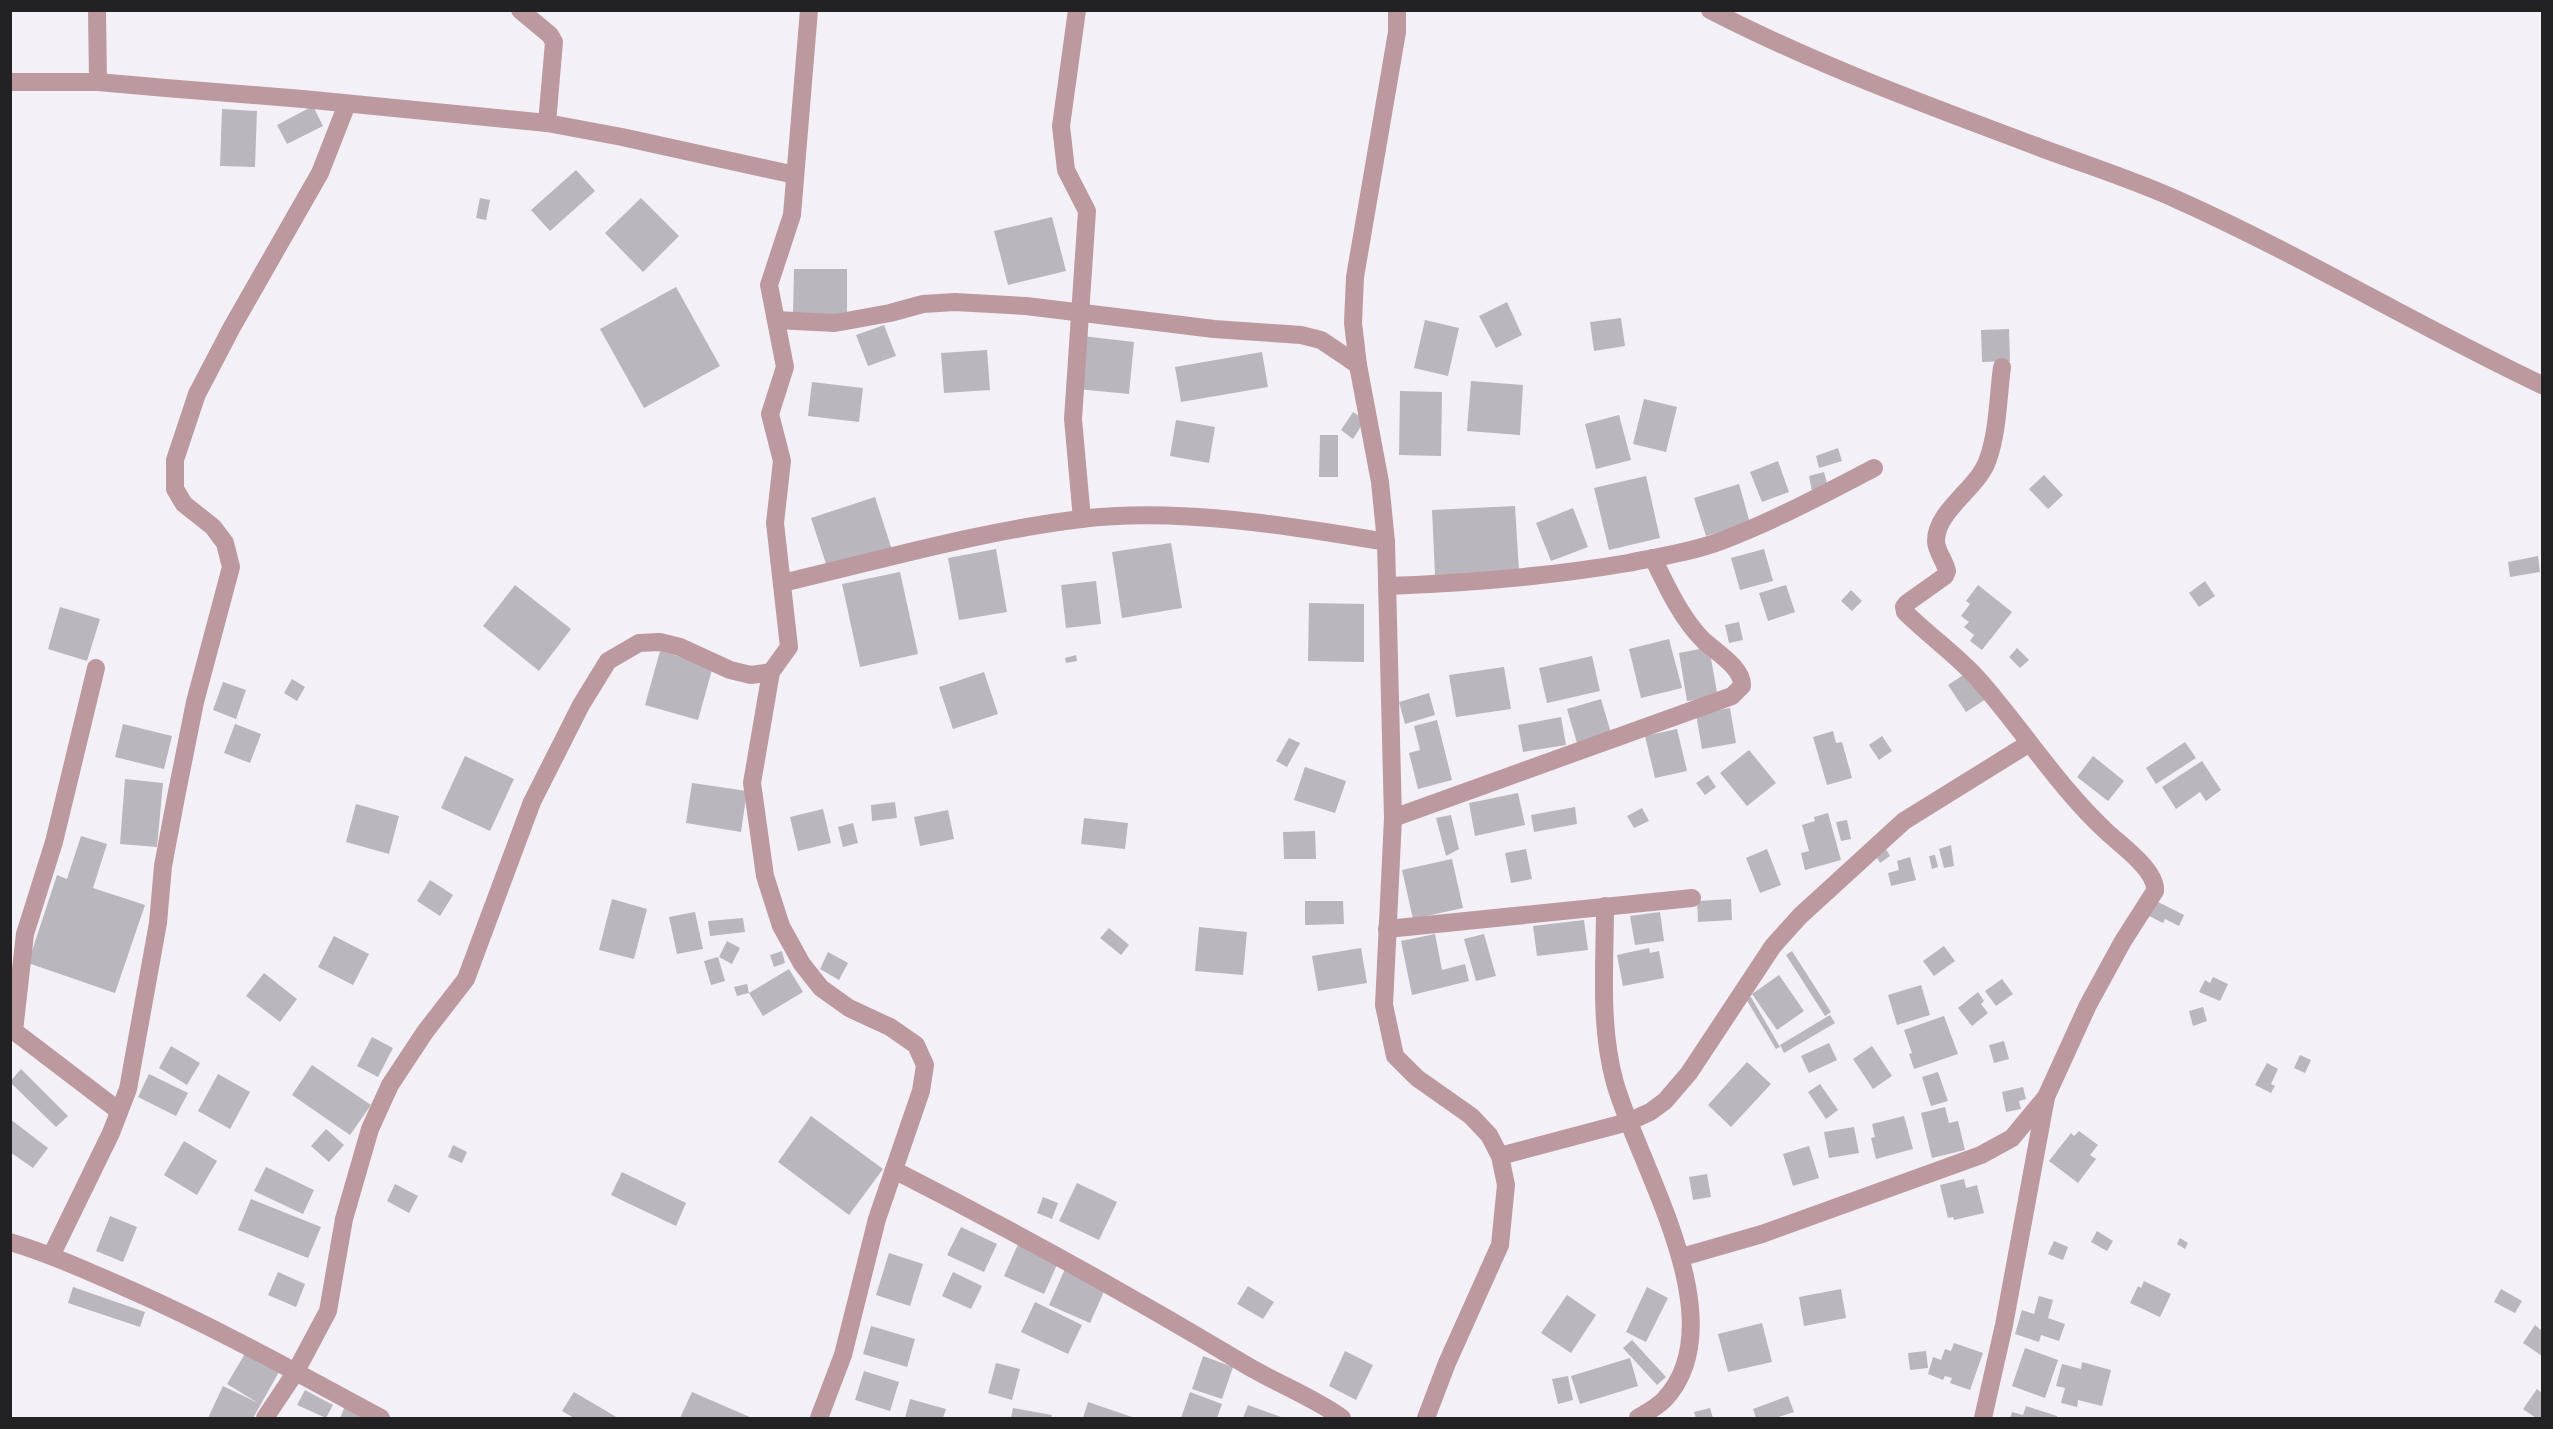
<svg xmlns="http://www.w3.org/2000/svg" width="2553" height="1429" font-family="Montserrat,sans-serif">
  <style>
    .building { fill: #bab6be }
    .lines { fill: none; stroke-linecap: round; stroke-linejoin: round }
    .street { stroke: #bc999e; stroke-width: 18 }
  </style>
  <rect width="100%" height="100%" fill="#f4f0f8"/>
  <g class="building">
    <path d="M313,106L323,126L287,144L277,125Z"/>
    <path d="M222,109L257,111L255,167L220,166Z"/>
    <path d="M576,170L595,191L550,231L531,210Z"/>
    <path d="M480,198L490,200L486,220L476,218Z"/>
    <path d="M641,198L679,236L643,272L605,233Z"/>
    <path d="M1052,217L1066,271L1008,285L994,231Z"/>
    <path d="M794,269H847V316L793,315Z"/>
    <path d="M676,287L720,366L644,408L600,329Z"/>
    <path d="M1507,302L1522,335L1496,348L1479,316Z"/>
    <path d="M1621,318L1625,346L1594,351L1590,322Z"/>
    <path d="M1425,320L1459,328L1448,376L1414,368Z"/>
    <path d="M884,325L896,356L868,366L856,335Z"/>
    <path d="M2009,329L2010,361L1982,362L1981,330Z"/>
    <path d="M1082,336L1134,342L1129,394L1077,389Z"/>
    <path d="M987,350L990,390L944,393L941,353Z"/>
    <path d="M1262,352L1268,387L1181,402L1175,367Z"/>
    <path d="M1471,381L1523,385L1520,435L1467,431Z"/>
    <path d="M812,382L863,388L859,422L808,416Z"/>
    <path d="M1400,391L1442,392L1441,456L1399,455Z"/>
    <path d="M1644,399L1677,407L1666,452L1633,444Z"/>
    <path d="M1353,412L1365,420L1353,439L1341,430Z"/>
    <path d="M1619,415L1631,460L1596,469L1585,424Z"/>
    <path d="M1176,420L1215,427L1209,463L1170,456Z"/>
    <path d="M1320,435H1338V477H1319Z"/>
    <path d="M1838,448L1842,461L1819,468L1816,456Z"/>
    <path d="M1778,461L1789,492L1762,502L1750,472Z"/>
    <path d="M1824,472L1828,487L1812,491L1809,476Z"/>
    <path d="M2044,475L2063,495L2048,509L2029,489Z"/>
    <path d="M1646,476L1660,538L1609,550L1594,488Z"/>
    <path d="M1739,484L1750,523L1706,536L1694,498Z"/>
    <path d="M875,497L892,550L828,570L811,518Z"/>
    <path d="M1515,506L1519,571L1435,575L1432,510Z"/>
    <path d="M1573,508L1588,547L1551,561L1536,523Z"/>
    <path d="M1171,543L1182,608L1122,618L1112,552Z"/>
    <path d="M996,549L1007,612L959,620L948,558Z"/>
    <path d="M1764,549L1773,581L1740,590L1731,558Z"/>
    <path d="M2538,556L2540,572L2510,577L2508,562Z"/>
    <path d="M900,572L918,654L860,667L842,584Z"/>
    <path d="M1096,581L1101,624L1066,628L1061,585Z"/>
    <path d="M2205,581L2215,596L2199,607L2189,593Z"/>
    <path d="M515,585L571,629L539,671L483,626Z"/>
    <path d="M1786,585L1795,612L1768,621L1759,593Z"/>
    <path d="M1978,585L2012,612L1982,650L1970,641L1974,635L1964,627L1969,622L1961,616L1970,604L1966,601Z"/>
    <path d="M1851,590L1862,601L1852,611L1841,601Z"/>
    <path d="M1309,603L1364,604V662L1308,661Z"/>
    <path d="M60,607L100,619L87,661L48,649Z"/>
    <path d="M1739,622L1743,640L1729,643L1725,625Z"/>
    <path d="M1669,639L1682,688L1641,698L1629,649Z"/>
    <path d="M1709,647L1718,698L1687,701L1679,653Z"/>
    <path d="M2017,648L2029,660L2020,668L2009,657Z"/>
    <path d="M660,651L713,666L698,720L645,705Z"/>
    <path d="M1076,655L1077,661L1066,663L1065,658Z"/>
    <path d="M1592,656L1600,691L1547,703L1539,668Z"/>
    <path d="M1504,667L1511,709L1456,717L1449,675Z"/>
    <path d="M984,672L998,714L953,729L939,687Z"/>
    <path d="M1968,672L1986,699L1966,712L1948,685Z"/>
    <path d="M292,679L305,687L297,701L284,693Z"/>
    <path d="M223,682L246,690L236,719L213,710Z"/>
    <path d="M1429,693L1435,715L1405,724L1399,702Z"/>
    <path d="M1601,699L1611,733L1577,743L1567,709Z"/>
    <path d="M1730,708L1736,743L1702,749L1696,714Z"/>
    <path d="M1561,717L1566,745L1523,752L1518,725Z"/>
    <path d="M1437,720L1452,780L1418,789L1409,753L1420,750L1414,726Z"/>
    <path d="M123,724L172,736L164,769L115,757Z"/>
    <path d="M235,724L261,734L250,763L224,753Z"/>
    <path d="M1677,729L1687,771L1655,778L1645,736Z"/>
    <path d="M1833,731L1836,743L1842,742L1852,778L1827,785L1813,737Z"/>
    <path d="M1882,736L1892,751L1879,760L1869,745Z"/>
    <path d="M1289,738L1300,743L1287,767L1276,761Z"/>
    <path d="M2185,742L2196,758L2156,784L2146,768Z"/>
    <path d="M1749,750L1776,783L1747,806L1720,773Z"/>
    <path d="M465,756L514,779L490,831L441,808Z"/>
    <path d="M2093,756L2124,781L2108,801L2077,777Z"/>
    <path d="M2202,761L2221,790L2206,801L2200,792L2176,809L2162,787Z"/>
    <path d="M1305,767L1346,781L1335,813L1294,800Z"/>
    <path d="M1708,775L1716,787L1705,795L1696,783Z"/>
    <path d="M125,779L163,783L157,847L120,844Z"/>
    <path d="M692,783L747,791L741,832L686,823Z"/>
    <path d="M1518,793L1525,825L1475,836L1469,803Z"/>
    <path d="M895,802L897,818L872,821L871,805Z"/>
    <path d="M356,804L399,816L389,854L346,842Z"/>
    <path d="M1575,807L1577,824L1534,832L1531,815Z"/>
    <path d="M1642,808L1649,821L1634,828L1627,816Z"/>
    <path d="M823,809L831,843L798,851L790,817Z"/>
    <path d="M948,810L954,839L920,846L914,817Z"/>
    <path d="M1828,813L1841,860L1805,870L1801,853L1809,851L1802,825L1815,821L1814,817Z"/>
    <path d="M1451,815L1459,849L1446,856L1436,818Z"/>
    <path d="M1084,818L1128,823L1125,849L1081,844Z"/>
    <path d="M1847,820L1851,839L1841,841L1836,822Z"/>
    <path d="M853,823L858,843L843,847L838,827Z"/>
    <path d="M1315,831L1316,859H1284L1283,832Z"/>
    <path d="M81,836L107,844L93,888L145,905L115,993L28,963L57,875L67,879Z"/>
    <path d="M1951,845L1954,866L1944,868L1939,849Z"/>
    <path d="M1526,849L1532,879L1511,883L1505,853Z"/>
    <path d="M1767,849L1781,885L1760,893L1746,858Z"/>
    <path d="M1886,849L1890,856L1880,863L1876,856Z"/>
    <path d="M1935,855L1938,867L1932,869L1929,856Z"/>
    <path d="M1910,857L1916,880L1891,886L1888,873L1899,870L1897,861Z"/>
    <path d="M1452,859L1463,908L1413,919L1402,870Z"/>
    <path d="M430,880L453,895L440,916L417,901Z"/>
    <path d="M612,899L647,909L634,959L599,950Z"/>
    <path d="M1731,899L1732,920L1698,922L1697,901Z"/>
    <path d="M1305,901H1343L1344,924L1305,925Z"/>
    <path d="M2156,901L2184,915L2179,926L2165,919L2163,923L2149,916Z"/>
    <path d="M695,912L703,949L677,954L669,917Z"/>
    <path d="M1660,912L1664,941L1635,945L1630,916Z"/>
    <path d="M743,918L745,932L710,936L708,921Z"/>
    <path d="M1584,920L1588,950L1537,956L1533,926Z"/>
    <path d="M1199,927L1247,932L1243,975L1195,971Z"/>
    <path d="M1109,928L1129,945L1121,955L1100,938Z"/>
    <path d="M1435,934L1442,970L1465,964L1469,981L1412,995L1401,941Z"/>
    <path d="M1484,934L1496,976L1476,981L1464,939Z"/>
    <path d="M334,936L369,954L353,985L318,967Z"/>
    <path d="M727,941L740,948L732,964L719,957Z"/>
    <path d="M1944,946L1955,961L1934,976L1923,961Z"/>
    <path d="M1361,948L1367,983L1318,991L1312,956Z"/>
    <path d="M1649,948L1650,953L1659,951L1664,978L1623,986L1617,955Z"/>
    <path d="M782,951L785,963L774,967L770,955Z"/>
    <path d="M1792,951L1831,1012L1825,1016L1786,955Z"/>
    <path d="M828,952L848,963L839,980L820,969Z"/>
    <path d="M718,957L725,981L711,985L704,961Z"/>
    <path d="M789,969L803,992L763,1016L749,993Z"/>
    <path d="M264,973L297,999L280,1022L246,996Z"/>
    <path d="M1779,975L1804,1011L1777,1030L1752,994Z"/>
    <path d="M2213,977L2228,984L2220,1001L2199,992L2205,980L2210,983Z"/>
    <path d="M2002,979L2013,994L1996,1006L1985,991Z"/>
    <path d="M747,984L749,993L737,996L734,987Z"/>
    <path d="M1921,985L1930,1015L1897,1025L1888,995Z"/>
    <path d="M1978,992L1984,1001L1981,1004L1988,1013L1972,1026L1958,1008Z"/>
    <path d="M1751,997L1780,1047L1776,1049L1746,999Z"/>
    <path d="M2203,1007L2207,1021L2193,1026L2189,1011Z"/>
    <path d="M1830,1015L1835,1023L1784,1053L1780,1045Z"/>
    <path d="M1944,1016L1958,1054L1914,1069L1909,1054L1912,1053L1904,1030Z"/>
    <path d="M372,1037L393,1048L378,1077L357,1066Z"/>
    <path d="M2004,1041L2009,1059L1994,1063L1989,1045Z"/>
    <path d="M1829,1043L1837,1060L1809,1073L1801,1056Z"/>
    <path d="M171,1046L200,1063L187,1085L159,1068Z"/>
    <path d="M1872,1046L1892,1076L1873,1089L1853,1059Z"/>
    <path d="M2300,1055L2311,1060L2305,1073L2294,1068Z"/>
    <path d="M1747,1062L1771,1084L1731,1127L1708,1105Z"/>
    <path d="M2267,1063L2278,1069L2271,1084L2275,1086L2271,1093L2255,1085Z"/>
    <path d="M312,1065L371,1105L350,1135L292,1095Z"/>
    <path d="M21,1069L68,1116L56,1127L10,1082Z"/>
    <path d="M1938,1072L1948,1101L1931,1106L1922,1077Z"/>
    <path d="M149,1074L188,1093L176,1116L138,1097Z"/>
    <path d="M218,1074L250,1092L230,1129L198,1111Z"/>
    <path d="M1820,1084L1838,1110L1826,1119L1808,1092Z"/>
    <path d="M2023,1087L2026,1099L2019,1101L2021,1109L2006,1112L2002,1092Z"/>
    <path d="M1945,1107L1949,1123L1958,1121L1965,1150L1932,1158L1921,1113Z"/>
    <path d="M811,1116L883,1169L849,1215L778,1162Z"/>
    <path d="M1904,1116L1913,1149L1876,1159L1871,1138L1875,1137L1872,1124Z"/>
    <path d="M10,1119L48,1148L33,1168L10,1152Z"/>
    <path d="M1854,1127L1859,1153L1829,1158L1824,1132Z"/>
    <path d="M326,1129L344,1145L329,1162L311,1146Z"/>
    <path d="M2079,1131L2098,1145L2090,1155L2096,1159L2078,1183L2049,1161L2071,1133L2074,1136Z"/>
    <path d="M184,1141L217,1161L197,1195L164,1175Z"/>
    <path d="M453,1145L467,1152L462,1163L448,1157Z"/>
    <path d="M1809,1146L1819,1178L1793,1186L1783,1154Z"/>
    <path d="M266,1167L314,1190L303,1214L254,1191Z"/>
    <path d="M622,1172L686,1203L676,1226L611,1195Z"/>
    <path d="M1707,1174L1711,1197L1693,1200L1689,1177Z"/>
    <path d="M1964,1179L1966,1188L1977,1185L1984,1213L1954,1220L1953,1217L1948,1218L1940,1185Z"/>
    <path d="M1077,1183L1117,1202L1099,1240L1059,1221Z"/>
    <path d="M395,1184L418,1196L409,1213L387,1201Z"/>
    <path d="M1043,1197L1058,1203L1052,1219L1037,1213Z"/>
    <path d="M251,1199L321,1227L308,1258L238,1230Z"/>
    <path d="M110,1216L137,1227L123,1262L96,1251Z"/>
    <path d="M961,1227L997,1244L984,1272L947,1255Z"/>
    <path d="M2097,1231L2113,1241L2107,1251L2091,1242Z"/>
    <path d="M2180,1238L2188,1243L2185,1249L2177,1244Z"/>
    <path d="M2054,1241L2068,1247L2063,1260L2048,1254Z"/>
    <path d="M1019,1242L1059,1260L1044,1294L1004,1276Z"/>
    <path d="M889,1253L923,1264L910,1306L876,1295Z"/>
    <path d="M1065,1269L1106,1287L1090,1323L1049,1305Z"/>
    <path d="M278,1272L305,1284L296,1307L268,1295Z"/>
    <path d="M953,1272L982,1286L971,1309L942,1296Z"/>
    <path d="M2144,1281L2171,1294L2160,1317L2130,1303L2138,1286L2141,1288Z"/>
    <path d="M1248,1286L1274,1302L1263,1319L1237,1304Z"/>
    <path d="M73,1287L145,1312L140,1327L68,1303Z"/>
    <path d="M1647,1287L1668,1298L1646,1342L1626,1332Z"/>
    <path d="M1841,1289L1846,1318L1804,1326L1799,1297Z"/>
    <path d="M2501,1289L2522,1301L2515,1313L2494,1302Z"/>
    <path d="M1567,1295L1596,1315L1571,1353L1541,1333Z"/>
    <path d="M2039,1296L2053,1300L2048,1318L2065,1324L2059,1341L2041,1335L2039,1342L2015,1334L2022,1310L2034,1314Z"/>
    <path d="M1035,1302L1082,1325L1068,1354L1021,1332Z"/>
    <path d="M1762,1323L1772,1362L1728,1372L1718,1334Z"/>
    <path d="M2535,1325L2542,1331V1356L2523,1343Z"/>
    <path d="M871,1326L915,1339L907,1367L863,1354Z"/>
    <path d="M1632,1340L1666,1377L1657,1385L1623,1348Z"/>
    <path d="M1954,1343L1983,1353L1970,1390L1950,1383L1952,1378L1945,1376L1943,1380L1928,1374L1933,1357L1941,1360L1945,1349L1951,1351Z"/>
    <path d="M2025,1348L2058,1360L2045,1398L2012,1386Z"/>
    <path d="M1345,1351L1373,1365L1356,1400L1329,1386Z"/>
    <path d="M1926,1351L1928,1368L1910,1370L1908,1353Z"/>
    <path d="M246,1352L279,1372L253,1418H208L223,1386L258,1403L227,1384Z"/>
    <path d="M1203,1356L1233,1367L1222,1399L1192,1389Z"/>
    <path d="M1630,1358L1638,1386L1580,1404L1571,1376Z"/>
    <path d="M2082,1362L2111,1370L2102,1406L2078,1400L2077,1407L2061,1403L2065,1388L2056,1386L2062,1364L2081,1369Z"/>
    <path d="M996,1363L1020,1369L1012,1400L988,1393Z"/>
    <path d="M864,1371L899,1382L890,1411L855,1400Z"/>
    <path d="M1568,1376L1573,1400L1558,1404L1552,1379Z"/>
    <path d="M2537,1389L2542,1393V1418H2536L2523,1409Z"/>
    <path d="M305,1390L333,1405L326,1418L297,1405Z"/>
    <path d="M574,1392L618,1418H574L562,1411Z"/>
    <path d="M692,1392L752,1418H680Z"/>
    <path d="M1190,1392L1222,1404L1217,1418H1181Z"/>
    <path d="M1788,1396L1794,1412L1776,1418H1756L1753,1409Z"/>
    <path d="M910,1399L946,1409L943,1418H905Z"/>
    <path d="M1088,1402L1135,1418H1083Z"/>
    <path d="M1248,1405L1284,1418H1243Z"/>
    <path d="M345,1406L363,1414L362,1418H340Z"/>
    <path d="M2026,1406L2057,1416V1418H2010L2012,1412L2023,1415Z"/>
    <path d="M1013,1408L1052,1415L1051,1418H1011Z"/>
    <path d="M1710,1408L1713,1418H1696L1694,1412Z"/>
  </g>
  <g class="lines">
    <g class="street">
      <path d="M97,10L98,82"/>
      <path d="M520,10L550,35L554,42L547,123"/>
      <path d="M1077,10L1061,126L1066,170L1087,211L1073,419L1082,519"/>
      <path d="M1397,10V32L1355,277L1353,323L1358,365L1380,482L1386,542L1393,818L1384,1005L1395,1056L1417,1078L1471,1116L1489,1135L1500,1156L1506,1185L1500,1245L1447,1363L1426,1418"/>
      <path d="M1710,10C1815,64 1926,105 2036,146C2083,164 2132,179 2178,200C2303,256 2419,327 2542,385"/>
      <path d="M10,82H98L166,88L303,99L547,123L622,137L795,175"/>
      <path d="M776,320L835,323L890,313L923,304L955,302L1026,306L1214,329L1301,335L1321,340L1358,365"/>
      <path d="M782,583C881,560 981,531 1081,519C1176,507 1292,526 1386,542"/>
      <path d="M1387,586C1470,583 1546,577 1628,563C1658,557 1692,552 1721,541C1774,521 1824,494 1874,468"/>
      <path d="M771,672L752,783L765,876L781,926L802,964L821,988L849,1008L890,1027L916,1045L925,1065L921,1091L877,1219L843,1355L819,1418"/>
      <path d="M1393,818L1732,696L1742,686C1743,668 1716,652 1704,641C1681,618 1667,587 1653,558"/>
      <path d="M1605,906C1605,964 1599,1026 1615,1083C1638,1165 1738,1322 1664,1400C1657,1407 1646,1413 1638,1418"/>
      <path d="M1387,929L1692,898"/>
      <path d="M10,1028L119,1111"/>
      <path d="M14,1031L25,934L54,842L96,668"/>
      <path d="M1500,1156L1628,1122L1650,1112L1665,1101L1689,1073L1773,946L1800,916L1904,821L2028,744"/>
      <path d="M894,1170C1014,1231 1131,1296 1246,1365C1278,1384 1313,1397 1342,1418"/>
      <path d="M10,1242C53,1255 92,1273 133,1291C219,1329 299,1374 381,1418"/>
      <path d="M52,1254L111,1133L128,1089L158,923L163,866L176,797L195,702L231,567L225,543L213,527L184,504L175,489V460L197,394L232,327L320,173L347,104"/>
      <path d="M1682,1257L1762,1234L1981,1155L2012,1138L2046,1097L2088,1005L2123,941L2155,891C2157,871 2122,846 2108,833C2059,788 2023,730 1979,680C1957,655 1929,636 1905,612L1904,607L1907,603L1945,576L1947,571C1945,561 1936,551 1936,541C1936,510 1979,488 1988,459C1998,431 1998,397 2002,367"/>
      <path d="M265,1418L295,1373L328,1311L344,1219L370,1129L390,1085L425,1032L466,979L532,802L581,705L608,661L639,643L660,642L680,647L730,670L751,675L771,672L789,647L775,523L782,461L770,414L785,367L769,285L792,215L809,10"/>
      <path d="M1983,1418L2004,1325L2046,1097"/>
    </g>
  </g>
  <rect width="2553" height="1429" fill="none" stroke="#222124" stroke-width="24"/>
</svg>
